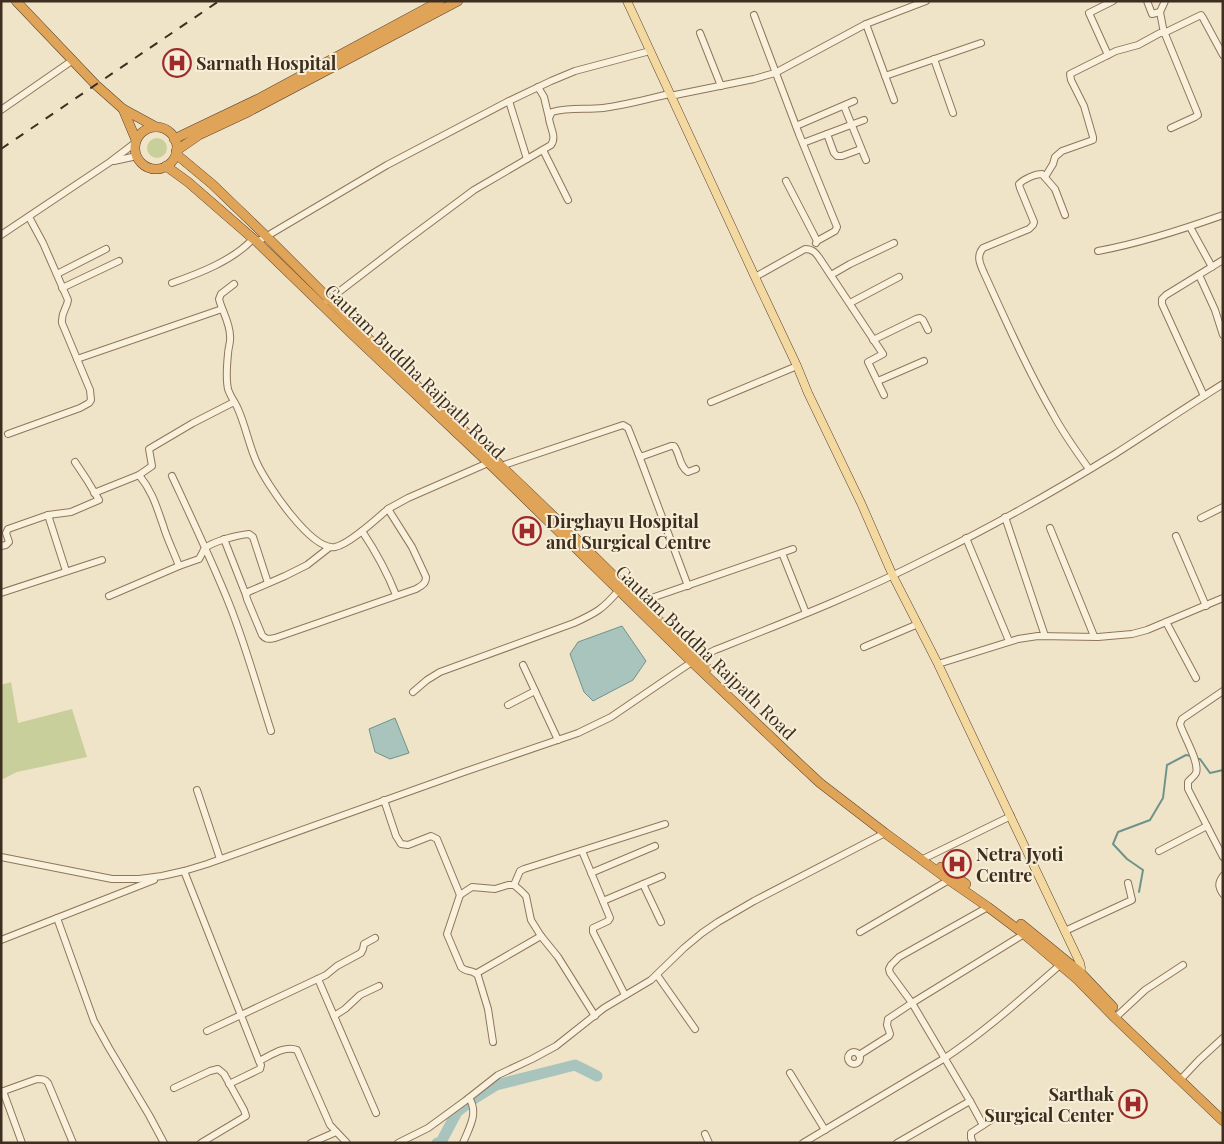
<svg xmlns="http://www.w3.org/2000/svg" width="1224" height="1144" font-family="'Playfair Display',serif">
  <style>
    .green { fill: #c9cf9b }
    .water { fill: #a9c4bc; stroke: #6f938a }
    .lines { fill: none; stroke-linecap: round; stroke-linejoin: round }
    .stream { stroke: #6f938a; stroke-width: 2 }
    .river { stroke: #a9c4bc; stroke-width: 11 }
    .minor-casing { stroke: #8d765c; stroke-width: 8 }
    .major-casing { stroke: #5b4430; stroke-width: 9 }
    .highway-casing { stroke: #5b4430; stroke-width: 10 }
    .minor { stroke: #faf1dc; stroke-width: 6 }
    .major { stroke: #f3d9a0; stroke-width: 8 }
    .highway { stroke: #e0a458; stroke-width: 9 }
    .rail { stroke: #3d2e20; stroke-width: 2; stroke-dasharray: 9 9; stroke-linecap: butt }
    .labels { text-anchor: middle; dominant-baseline: central; stroke-width: 4; stroke-linejoin: round; paint-order: stroke }
    .poi-label { font-size: 18px; font-weight: bold; fill: #3d2e20; stroke: #f7eed8; text-anchor: start }
    .street-label { font-size: 18px; fill: #3d2e20; stroke: #f7eed8 }
  </style>
  <rect width="100%" height="100%" fill="#f0e4c8"/>
  <g class="green">
    <circle cx="157" cy="148" r="10"/>
    <path d="M11,682L18,723L72,709L87,757L17,772L1,780V685Z"/>
  </g>
  <g class="water">
    <path d="M622,626L646,661L633,680L593,701L584,692L570,654L578,642Z"/>
    <path d="M395,718L409,753L390,759L375,752L369,729Z"/>
  </g>
  <g class="lines">
    <g class="stream">
      <path d="M1223,724V729"/>
      <path d="M1198,759H1200L1210,773L1223,770"/>
      <path d="M1139,892L1143,870L1127,859L1113,844L1118,832L1150,820L1163,798L1167,765L1186,755L1191,756"/>
    </g>
    <path class="river" d="M437,1143L441,1142L457,1112L475,1098L496,1085L575,1065L597,1076"/>
    <defs>
      <g id="minor">
        <path d="M1147,1L1152,14L1160,12"/>
        <path d="M1165,1L1160,12L1164,33L1201,15L1203,18L1223,55"/>
        <path d="M754,15L799,134L837,227L835,231L817,241"/>
        <path d="M866,24L894,100"/>
        <path d="M700,33L721,86"/>
        <path d="M1108,55L1089,13L1113,1"/>
        <path d="M934,59L953,113"/>
        <path d="M885,76L981,43"/>
        <path d="M538,87L544,97L549,118"/>
        <path d="M670,96L754,79L775,73L866,24L926,1"/>
        <path d="M509,101L527,159"/>
        <path d="M844,106L866,160"/>
        <path d="M1,110L73,60"/>
        <path d="M796,126L854,101"/>
        <path d="M827,134L834,153L837,156H842L861,149"/>
        <path d="M803,143L864,120"/>
        <path d="M543,150L568,200"/>
        <path d="M114,161L137,156"/>
        <path d="M1045,177L1053,164L1055,157L1062,151L1093,140V137L1084,106L1071,80L1070,74L1116,51L1138,45L1160,33H1164L1165,34L1197,112L1198,115L1195,117L1171,128"/>
        <path d="M786,181L813,233L817,241L816,243"/>
        <path d="M1065,215L1055,189L1042,174C1035,174 1024,179 1019,184L1020,188L1034,222L1033,225L1029,229L983,248C976,256 980,264 984,273C1006,321 1027,369 1053,414C1063,433 1076,451 1089,469"/>
        <path d="M1190,227L1212,267"/>
        <path d="M1,235L110,162L135,143"/>
        <path d="M257,242L387,165L509,101L551,81L575,71L650,51"/>
        <path d="M1098,251C1141,243 1181,230 1223,215"/>
        <path d="M57,274L106,249"/>
        <path d="M831,275L850,264L894,243"/>
        <path d="M1199,275L1215,310L1223,335"/>
        <path d="M755,277L805,249C813,249 816,253 820,259L883,354L868,362L884,395"/>
        <path d="M172,283C200,273 232,261 253,239"/>
        <path d="M234,284L221,294L219,299C222,311 230,323 230,336C231,342 228,348 228,354C227,364 226,380 228,389C230,396 235,402 238,409C246,427 249,446 257,463C266,483 311,551 335,547C350,544 376,519 388,509L412,547L426,577C426,584 421,586 416,589L275,638C269,639 266,640 262,635L247,599L246,595L248,592L285,576L307,565L330,547"/>
        <path d="M62,288L119,261"/>
        <path d="M327,301L404,242L474,190L551,145C557,137 550,128 549,118L552,112C568,107 587,110 603,108C626,105 648,99 669,94"/>
        <path d="M850,303L899,277"/>
        <path d="M873,340L916,319L920,318L923,320L928,330"/>
        <path d="M77,359L222,309"/>
        <path d="M878,381L924,361"/>
        <path d="M1204,396L1162,304V299L1166,295L1223,260"/>
        <path d="M711,402L797,366"/>
        <path d="M8,434L80,408L89,403L91,400L90,390L62,323C61,311 67,309 68,300L43,243L29,217"/>
        <path d="M638,453L688,586"/>
        <path d="M501,466L623,425L628,428L638,453L640,456H643L671,446H674C680,454 679,466 688,472L696,469"/>
        <path d="M139,475C152,491 156,505 163,525C167,539 174,552 179,566"/>
        <path d="M172,476C191,517 211,559 228,601C245,643 257,687 271,731"/>
        <path d="M94,493L139,475L152,466L149,449L193,423L234,402"/>
        <path d="M388,509L408,498L488,463"/>
        <path d="M48,515L71,512L99,500L87,480L75,462"/>
        <path d="M1005,517L1045,636"/>
        <path d="M1201,518L1223,507"/>
        <path d="M1050,528L1094,636"/>
        <path d="M362,531C376,552 387,572 396,595"/>
        <path d="M1176,536L1206,606"/>
        <path d="M966,538L1009,641"/>
        <path d="M224,539L246,595"/>
        <path d="M1,546L6,545L9,542L6,533L8,529L48,515L66,571"/>
        <path d="M782,553L806,613"/>
        <path d="M1,593L102,560"/>
        <path d="M109,596L179,566L199,559C201,556 203,551 205,548C214,541 238,535 249,534L253,537L268,583"/>
        <path d="M637,603L793,549"/>
        <path d="M1166,622L1196,678"/>
        <path d="M864,647L918,624"/>
        <path d="M938,664L1018,639L1038,636L1098,637L1132,634L1147,630L1223,598"/>
        <path d="M523,665L558,740"/>
        <path d="M1223,691L1182,719L1180,724C1183,735 1200,762 1196,773C1194,777 1190,779 1188,782V789L1223,857"/>
        <path d="M413,692L427,680L440,672L574,623C596,613 603,609 619,590"/>
        <path d="M508,705L535,691"/>
        <path d="M197,790L220,859"/>
        <path d="M384,800L396,836L401,844L408,845L431,836L437,839L460,895"/>
        <path d="M582,851L610,918L608,921L593,928V932L625,995"/>
        <path d="M1159,851L1207,826"/>
        <path d="M1,857L112,879H139L162,876L184,871L207,864L464,772L578,733L611,717L674,674L692,662L715,650C788,621 860,593 930,557C993,526 1055,491 1115,454C1151,431 1186,407 1223,384"/>
        <path d="M921,860L1011,816"/>
        <path d="M184,871L259,1061C270,1056 284,1045 297,1050L330,1125L347,1143"/>
        <path d="M591,873L655,846"/>
        <path d="M1223,876C1218,883 1218,886 1223,894"/>
        <path d="M643,884L661,922"/>
        <path d="M514,885L520,871L524,869L665,824"/>
        <path d="M603,901L662,876"/>
        <path d="M57,918L94,1021L109,1048L149,1115L164,1143"/>
        <path d="M1065,931L1132,900L1128,883"/>
        <path d="M860,932L949,880"/>
        <path d="M1,940L154,880"/>
        <path d="M477,973L541,936"/>
        <path d="M657,975L695,1029"/>
        <path d="M318,979L376,1113"/>
        <path d="M334,1016L345,1009L360,995L379,986"/>
        <path d="M1115,1018L1145,990L1183,965"/>
        <path d="M207,1031L326,975L337,966L361,953L363,949L364,944L375,938"/>
        <path d="M493,1042L488,1009L478,976C474,969 466,973 461,967L447,934L460,895L472,887L495,889L508,885H514L521,891L526,896L531,920L541,936L558,957L595,1016"/>
        <circle cx="854" cy="1058" r="6"/>
        <path d="M859,1055L889,1036L890,1034L887,1025L888,1019L912,1003L1024,934"/>
        <path d="M790,1073L825,1130"/>
        <path d="M1183,1077L1199,1060L1223,1038"/>
        <path d="M229,1084L260,1069L261,1065L259,1061"/>
        <path d="M174,1088L210,1071L218,1069L224,1074L244,1110L246,1116L201,1143"/>
        <path d="M3,1091L22,1143"/>
        <path d="M1,1092L37,1079C42,1079 45,1079 48,1083L73,1143"/>
        <path d="M970,1101L983,1125"/>
        <path d="M705,1134L709,1143"/>
        <path d="M311,1143L336,1132"/>
        <path d="M398,1143L428,1128L465,1101L498,1075L532,1059L556,1046L604,1008L651,980L684,948L702,933L718,922L754,901L885,833"/>
        <path d="M463,1143C469,1128 479,1113 469,1098"/>
        <path d="M803,1143L945,1058C986,1031 1023,997 1060,965"/>
        <path d="M897,1143L970,1101L912,1003L890,973L889,969L891,965L899,957L988,907"/>
        <path d="M973,1143L971,1138V1133L997,1116"/>
      </g>
      <path id="major" d="M627,1L755,277L797,366L808,393L861,503L893,576L938,664L1080,963L1081,968L1079,976"/>
      <g id="highway">
        <path d="M16,1L96,85L123,109L156,127"/>
        <path d="M123,109L136,140"/>
        <circle cx="156" cy="148" r="21"/>
        <path d="M174,139L260,98L440,1"/>
        <path d="M176,151L199,135L246,113L458,1"/>
        <path d="M176,154L212,184L266,236L384,354L544,507L707,668"/>
        <path d="M166,166L188,182L257,242L354,336L494,468L692,662L791,756L820,783L885,833L949,880L988,907L1024,934L1078,980L1115,1018L1223,1121"/>
        <path d="M941,867L966,884"/>
        <path d="M1021,924L1080,972L1113,1007"/>
      </g>
    </defs>
    <use href="#minor" class="minor-casing"/>
    <use href="#major" class="major-casing"/>
    <use href="#highway" class="highway-casing"/>
    <use href="#minor" class="minor"/>
    <use href="#major" class="major"/>
    <use href="#highway" class="highway"/>
    <path class="rail" d="M1,149L219,1"/>
  </g>
  <defs>
    <symbol id="hospital-ring" viewBox="-11 -11 22 22"><circle r="9.5" fill="#f7eed8" stroke="#9e2a2b" stroke-width="1.5"/><path d="M-5-5h3v3.5h4V-5h3V5h-3V1.5h-4V5h-3Z" fill="#9e2a2b"/></symbol>
  </defs>
  <g fill-rule="evenodd">
    <use href="#hospital-ring" x="161" y="47" width="32" height="32"/>
    <use href="#hospital-ring" x="511" y="515" width="32" height="32"/>
    <use href="#hospital-ring" x="941" y="848" width="32" height="32"/>
    <use href="#hospital-ring" x="1117" y="1088" width="32" height="32"/>
  </g>
  <g class="labels">
    <g class="poi-label">
      <text x="196" y="63">Sarnath Hospital</text>
      <text x="546" y="521">Dirghayu Hospital<tspan x="546" dy="21">and Surgical Centre</tspan></text>
      <text x="976" y="854">Netra Jyoti<tspan x="976" dy="21">Centre</tspan></text>
      <text x="1114" y="1094" text-anchor="end">Sarthak<tspan x="1114" dy="21">Surgical Center</tspan></text>
    </g>
    <g class="street-label">
      <text transform="translate(415 371) rotate(44)">Gautam Buddha Rajpath Road</text>
      <text transform="translate(706 652) rotate(44)">Gautam Buddha Rajpath Road</text>
    </g>
  </g>
  <rect width="1224" height="1144" fill="none" stroke="#3d2e20" stroke-width="5"/>
</svg>
